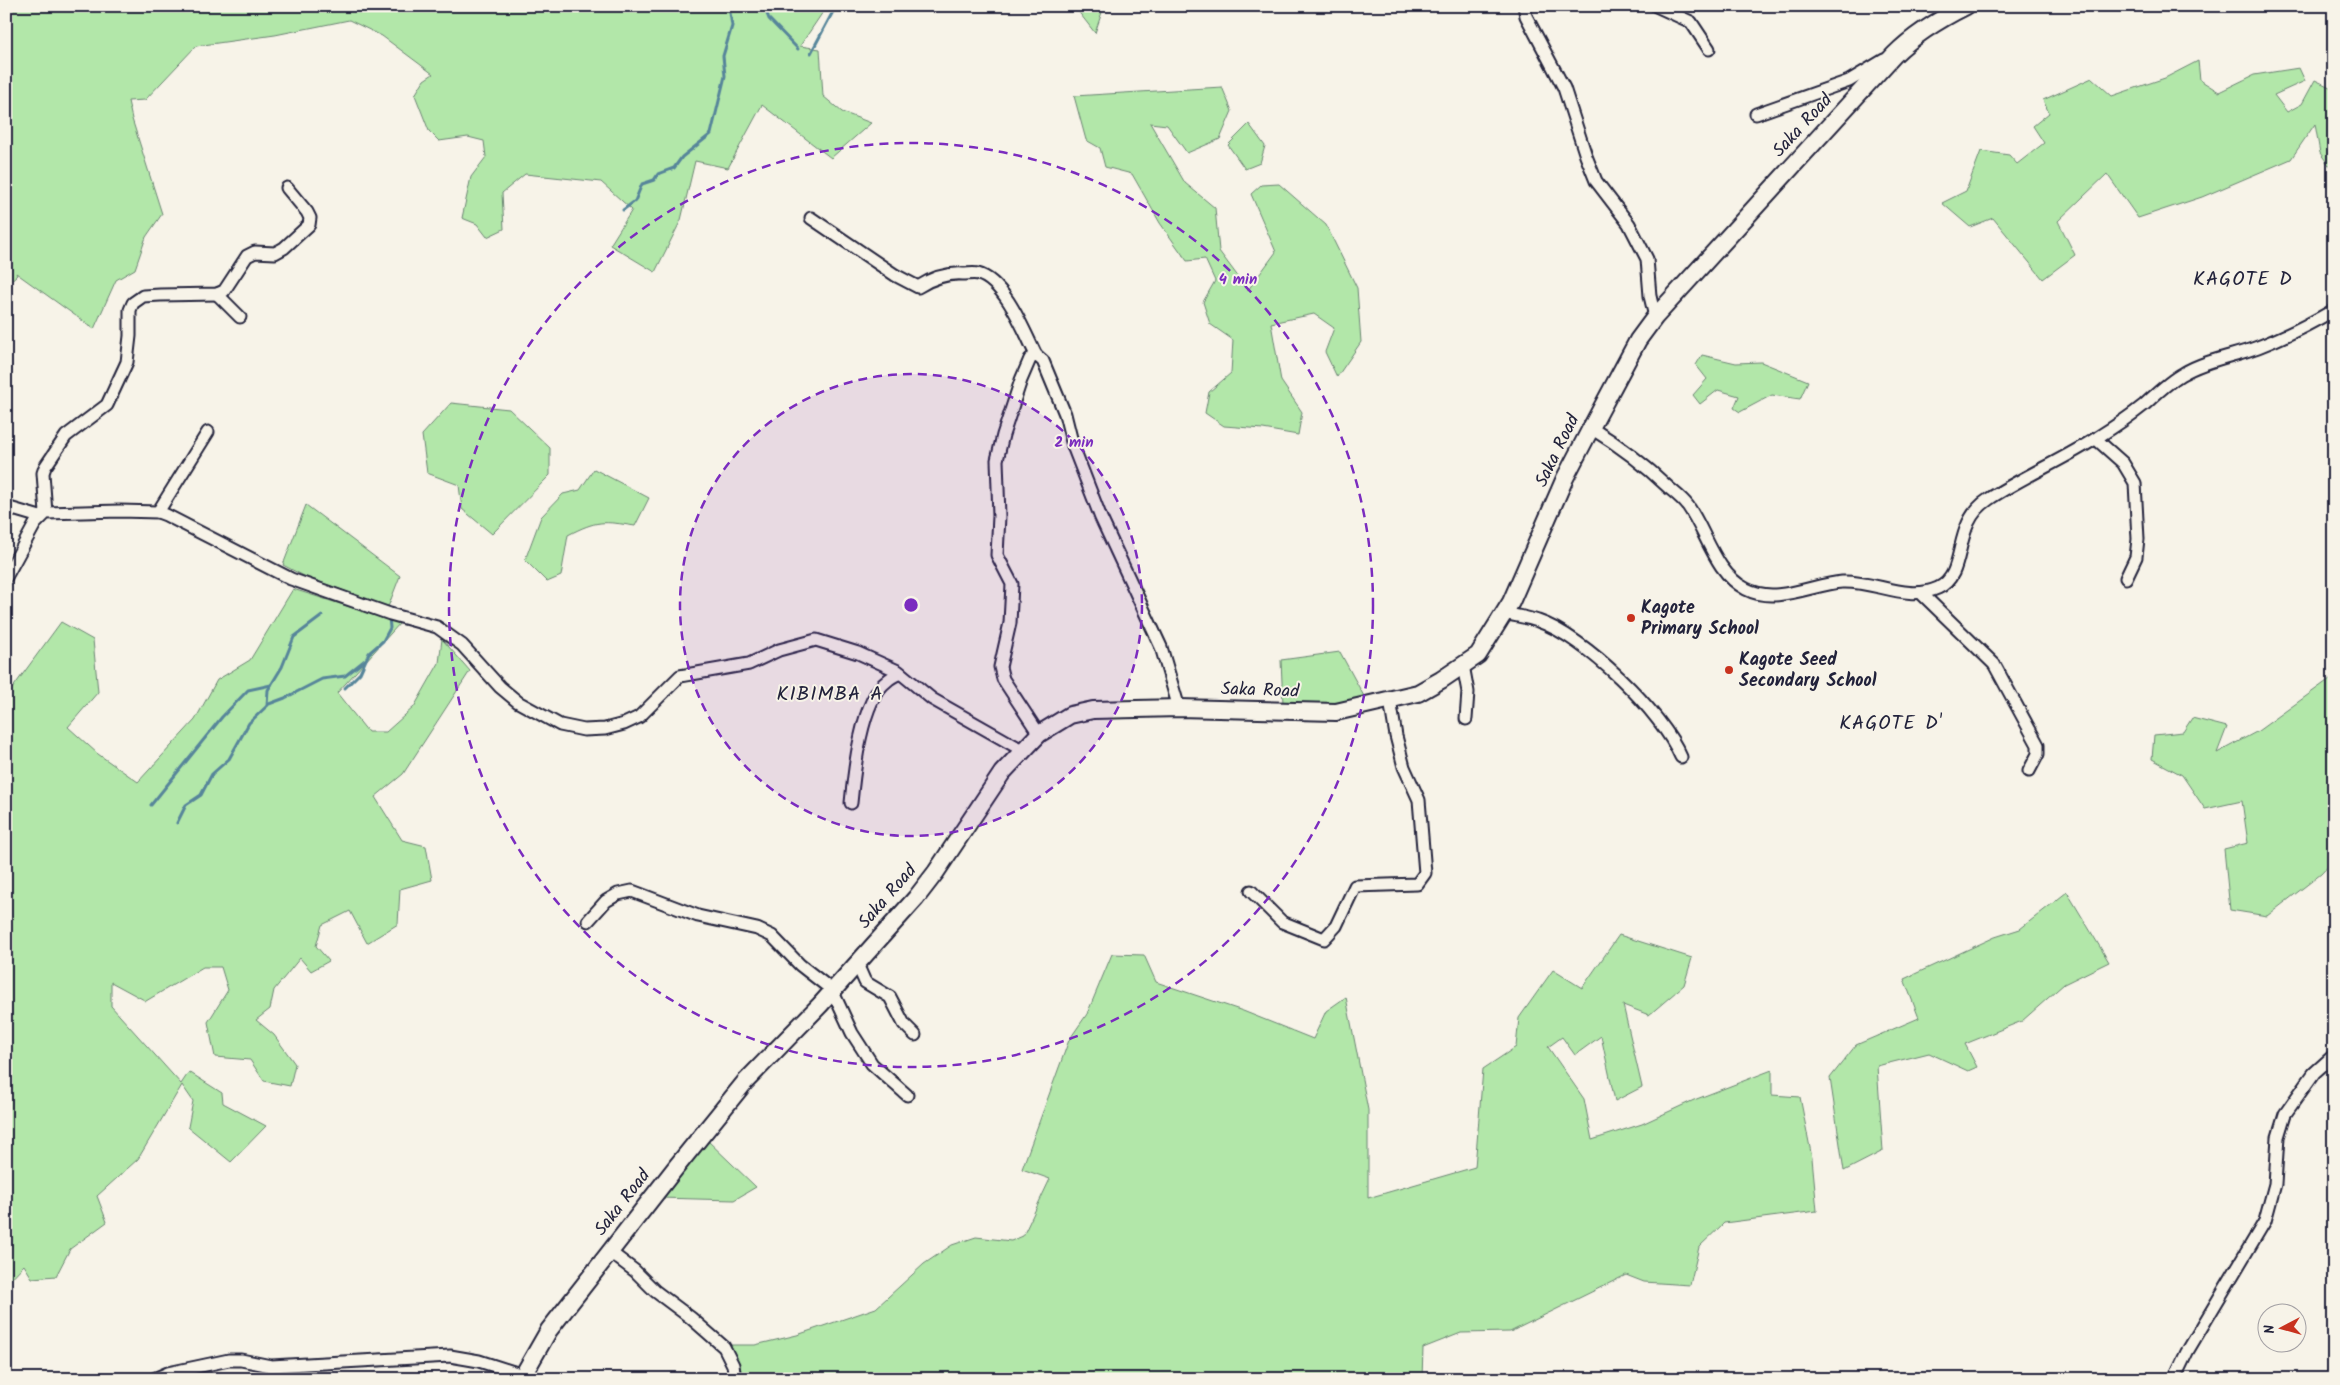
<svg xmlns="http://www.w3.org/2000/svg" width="2340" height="1385" font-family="Kalam,sans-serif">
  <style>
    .green { fill: #b2e7a9; stroke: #6a8472 }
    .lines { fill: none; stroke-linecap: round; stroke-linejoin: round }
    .stream { stroke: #57859a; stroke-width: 3 }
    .street-casing { stroke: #22223b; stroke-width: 15 }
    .secondary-casing { stroke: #22223b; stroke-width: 20 }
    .street { stroke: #f7f3e8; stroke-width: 11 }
    .secondary { stroke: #f7f3e8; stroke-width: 16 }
    .ring { fill: none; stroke: #7b2cbf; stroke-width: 2.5; stroke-dasharray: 9 6 }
    .poi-dot { fill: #c8321e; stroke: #f7f3e8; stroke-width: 2 }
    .labels { text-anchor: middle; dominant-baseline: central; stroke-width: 4; stroke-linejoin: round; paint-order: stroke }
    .street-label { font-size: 18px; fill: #22223b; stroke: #f7f3e8 }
    .poi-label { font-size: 18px; font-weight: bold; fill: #22223b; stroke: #f7f3e8; text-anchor: start }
    .quarter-label { font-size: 20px; letter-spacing: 1px; fill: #22223b; stroke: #f7f3e8 }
    .centre { fill: #7b2cbf; stroke: #f7f3e8; stroke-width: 2.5 }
    .ring-label { font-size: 15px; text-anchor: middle; font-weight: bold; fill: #7b2cbf; stroke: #f7f3e8; stroke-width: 4; stroke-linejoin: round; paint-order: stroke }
  </style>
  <rect width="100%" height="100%" fill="#f7f3e8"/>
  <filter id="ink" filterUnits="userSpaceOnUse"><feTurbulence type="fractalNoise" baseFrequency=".02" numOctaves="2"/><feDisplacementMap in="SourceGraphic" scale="10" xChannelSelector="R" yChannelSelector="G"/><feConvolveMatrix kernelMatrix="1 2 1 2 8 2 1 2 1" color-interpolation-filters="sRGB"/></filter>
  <g filter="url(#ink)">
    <g class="green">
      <path d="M6,6H827L800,46L820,49L823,96L842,112L871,123L831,158L762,105L728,168L695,161L681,220L655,272L610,245L632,210L601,182L525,174L502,193L504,229L487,237L477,224L462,218L471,177L486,157L484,141L468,137L439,141L429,131L415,95L424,80L433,74L382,36L349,20L275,35L196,46L145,100L128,101L132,119L162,214L146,237L135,269L116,280L94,329L16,273L17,275L6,285Z"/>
      <path d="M1074,6H1104L1095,33Z"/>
      <path d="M2198,61L2200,80L2219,92L2254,75L2299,68L2305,81L2274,95L2287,112L2302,104L2315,80L2334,89V172L2320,153L2315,124L2291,159L2202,197L2138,218L2107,174L2058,221L2075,255L2043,279L1993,218L1970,227L1942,203L1966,191L1981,151L2009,155L2017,164L2044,143L2033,126L2049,113L2043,100L2092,78L2112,96L2165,78Z"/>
      <path d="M1222,87L1232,111L1220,139L1187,153L1167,125L1150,123L1185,183L1215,208L1219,251L1248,290L1276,252L1251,194L1261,185L1279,184L1326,225L1357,288L1361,342L1337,377L1325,352L1334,328L1314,314L1271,323L1281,381L1302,412L1298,435L1263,429L1224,426L1205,413L1209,392L1231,373L1233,340L1210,324L1203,302L1215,281L1205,259L1187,261L1160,223L1132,174L1105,167L1100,148L1086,140L1074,96Z"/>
      <path d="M1249,124L1265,146L1260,163L1245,169L1228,145Z"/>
      <path d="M1702,355L1736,363L1761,362L1808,381L1800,399L1772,395L1740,412L1734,408L1739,396L1718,390L1700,404L1693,395L1707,379L1696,365Z"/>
      <path d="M451,403L509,409L550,448V475L492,534L462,509L459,485L427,473L422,435Z"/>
      <path d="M594,469L649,498L635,526C603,521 597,520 568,535L561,576L547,582L525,560L541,517L563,494L580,490Z"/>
      <path d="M306,505L400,576L388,607L304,576L283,565Z"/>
      <path d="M293,589L400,623L337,693L368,732H386L414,707L439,663L442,639L470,671L403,774L375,797L402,840L426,846L432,880L400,889L398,924L367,943L350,911L322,925L316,946L329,961L311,971L300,958L274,990L270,1009L256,1020L274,1035L295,1064L290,1086L264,1081L250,1060L215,1057L208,1022L228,990L221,967H203L146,1001L111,982V1006L181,1084L189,1072L222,1093L223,1103L266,1126L231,1162L188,1127L193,1101L182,1085L138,1159L97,1196L107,1222L70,1249L56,1276L32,1278L24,1265L6,1284V697L61,622L93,640L98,692L68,727L98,754L138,782L195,720L217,680L250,660Z"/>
      <path d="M1340,652L1366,700L1339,705L1283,704L1281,660Z"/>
      <path d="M2334,676V860L2321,874L2267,916L2230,910L2224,849L2248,843L2242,801L2205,809L2182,775L2152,759L2154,735L2183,732L2192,718L2227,727L2217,753L2258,731Z"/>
      <path d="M2067,892L2109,962L2064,984L2022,1021L1965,1044L1977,1067L1968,1071L1929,1053L1877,1066L1883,1151L1844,1171L1830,1078L1856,1045L1919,1018L1904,979L1995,937L2020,929Z"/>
      <path d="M1619,935L1692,958L1684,985L1649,1015L1623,1005L1642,1087L1615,1101L1601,1036L1575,1055L1562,1037L1548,1047L1584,1099L1592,1140L1642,1124L1694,1100L1772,1070V1095L1800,1097L1812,1158L1817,1211L1724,1223L1699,1247L1690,1285L1644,1282L1626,1275L1510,1332L1461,1333L1423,1348L1422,1379H739L727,1345H755L797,1335L876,1308L924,1264L952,1245L976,1237L1011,1241L1023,1236L1050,1179L1022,1169L1069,1040L1087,1014L1112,954L1144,955L1156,982L1243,1011L1313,1039L1326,1011L1346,997L1368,1110V1198L1475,1167L1483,1069L1516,1047L1519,1018L1553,970L1582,988Z"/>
      <path d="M707,1140L756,1187L734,1200L659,1198Z"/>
    </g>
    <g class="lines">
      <g class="stream">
        <path d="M764,6L769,19L798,49"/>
        <path d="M811,53L836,6"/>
        <path d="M623,210L635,201L642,184L654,180L658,174L674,168L682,157L711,134L725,76L723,56L732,26L729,6"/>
        <path d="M345,688L360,673L369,653L383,641L390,628L389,617"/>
        <path d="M267,706L268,690L282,667L294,637L322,616"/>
        <path d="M151,805L222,717L248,690L271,685"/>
        <path d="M177,823L186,805L201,795L212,774L229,759L249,723L269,704L285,698L322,679L345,676L365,660"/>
      </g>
      <defs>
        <g id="street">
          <path d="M1524,6L1526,16L1564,88L1586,156L1596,181L1629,224L1647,259L1650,296L1655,317"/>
          <path d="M1656,6L1691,22L1709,49"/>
          <path d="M1756,114L1849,81L1884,60"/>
          <path d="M811,218L895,275L918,287C932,278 947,273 963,274C968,274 974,273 978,274C1005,281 1025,333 1036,355"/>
          <path d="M217,294L240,317"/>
          <path d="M1591,428C1619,445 1644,464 1668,487C1675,493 1683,499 1688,506C1707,533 1715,573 1746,589C1776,605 1813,584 1842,582C1874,580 1907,602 1938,588C1969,574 1950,524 1989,499C2024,476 2063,460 2098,437C2114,427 2129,417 2144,405C2156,394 2169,381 2184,373C2206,360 2234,356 2258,347C2285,337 2310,324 2334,310"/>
          <path d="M2096,439L2123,463L2135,483L2138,539L2136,557L2126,578"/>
          <path d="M6,507L40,517"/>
          <path d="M158,512L208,432"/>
          <path d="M46,513L43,473L45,467L66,436L107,405L127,362L130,336V310L133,303L143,296L160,295L217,294L224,291L247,256L255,252L275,253L284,248L309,225L310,218L307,212L287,188"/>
          <path d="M6,577L35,524L46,513L120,511L158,512L166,515L291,579L390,614L437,627L462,645L500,687L518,702L560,725L584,730L605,729L624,724L639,717L680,676L749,664L779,650L816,640L858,653L898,671L932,699L1022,750"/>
          <path d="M1921,593L1994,664L2038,745V754L2029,771"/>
          <path d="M1504,613C1515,616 1527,617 1538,621C1584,636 1663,713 1681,757"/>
          <path d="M1463,665L1468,692L1466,719"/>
          <path d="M1039,734L1003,679L1000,667L1010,623L1012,584L997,555L999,516L997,460L1003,435L1021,380L1030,359L1036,355L1043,361L1065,414L1073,446L1101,518L1161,647L1179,708"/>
          <path d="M851,803C854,772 861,700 887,681C891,677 896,675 900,673"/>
          <path d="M1251,891L1282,922L1324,939L1336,926L1355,886L1417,884L1425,873L1419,800L1404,767L1396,736L1390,700"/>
          <path d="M588,921L606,901L618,894L632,891L698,916L757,929L772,936L800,965L832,990L852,1033L872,1064L907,1095"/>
          <path d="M857,964L865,982L890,997L904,1024L915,1035"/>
          <path d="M610,1252L635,1271L655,1291L691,1318L724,1347L733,1365L735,1379"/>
          <path d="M154,1379L168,1373L229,1360H241L271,1366L450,1356L479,1361L523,1375"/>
          <path d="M2174,1379L2187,1352L2265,1221L2275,1184L2278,1137L2285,1114L2314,1073L2334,1055"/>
        </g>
        <path id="secondary" d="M521,1379L549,1330L677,1166L745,1082L820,1005L916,898L936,872L1002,773L1039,734L1070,715L1093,710L1179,708L1336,712L1418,693L1441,680L1478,655L1511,602L1565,478L1591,428L1638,340L1655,317L1894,55C1915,34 1940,19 1966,6"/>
      </defs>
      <use href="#street" class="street-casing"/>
      <use href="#secondary" class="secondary-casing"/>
      <use href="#street" class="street"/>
      <use href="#secondary" class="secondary"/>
    </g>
  </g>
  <circle cx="911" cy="605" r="231" fill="#7b2cbf" fill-opacity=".12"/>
  <g class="ring">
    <circle cx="911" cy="605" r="231"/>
    <circle cx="911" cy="605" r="462"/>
  </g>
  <g class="poi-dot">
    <circle cx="1631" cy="618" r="5"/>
    <circle cx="1729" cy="670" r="5"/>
  </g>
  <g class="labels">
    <g class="street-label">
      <text transform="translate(1803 126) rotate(-47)">Saka Road</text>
      <text transform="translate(1558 451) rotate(-64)">Saka Road</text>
      <text transform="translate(1260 691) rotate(2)">Saka Road</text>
      <text transform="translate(888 897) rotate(-49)">Saka Road</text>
      <text transform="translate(623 1203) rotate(-52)">Saka Road</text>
    </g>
    <g class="poi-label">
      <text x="1641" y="608">Kagote<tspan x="1641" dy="21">Primary School</tspan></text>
      <text x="1739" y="660">Kagote Seed<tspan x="1739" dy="21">Secondary School</tspan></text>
    </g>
    <g class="quarter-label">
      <text x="2243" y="280">KAGOTE D</text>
      <text x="830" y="695">KIBIMBA A</text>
      <text x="1891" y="724">KAGOTE D'</text>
    </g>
  </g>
  <circle cx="911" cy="605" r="8" class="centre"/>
  <g class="ring-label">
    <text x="1238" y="284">4 min</text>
    <text x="1074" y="447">2 min</text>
  </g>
  <rect width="2340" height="1385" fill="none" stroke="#f7f3e8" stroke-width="25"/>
  <rect x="12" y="12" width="2315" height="1360" fill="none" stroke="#22223b" stroke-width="2" filter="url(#ink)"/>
  <g transform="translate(2282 1328) rotate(264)"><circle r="24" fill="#f7f3e8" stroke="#a29fa3"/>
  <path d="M0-4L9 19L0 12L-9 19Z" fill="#c8321e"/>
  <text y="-8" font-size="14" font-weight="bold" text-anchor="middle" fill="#22223b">N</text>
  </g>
</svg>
